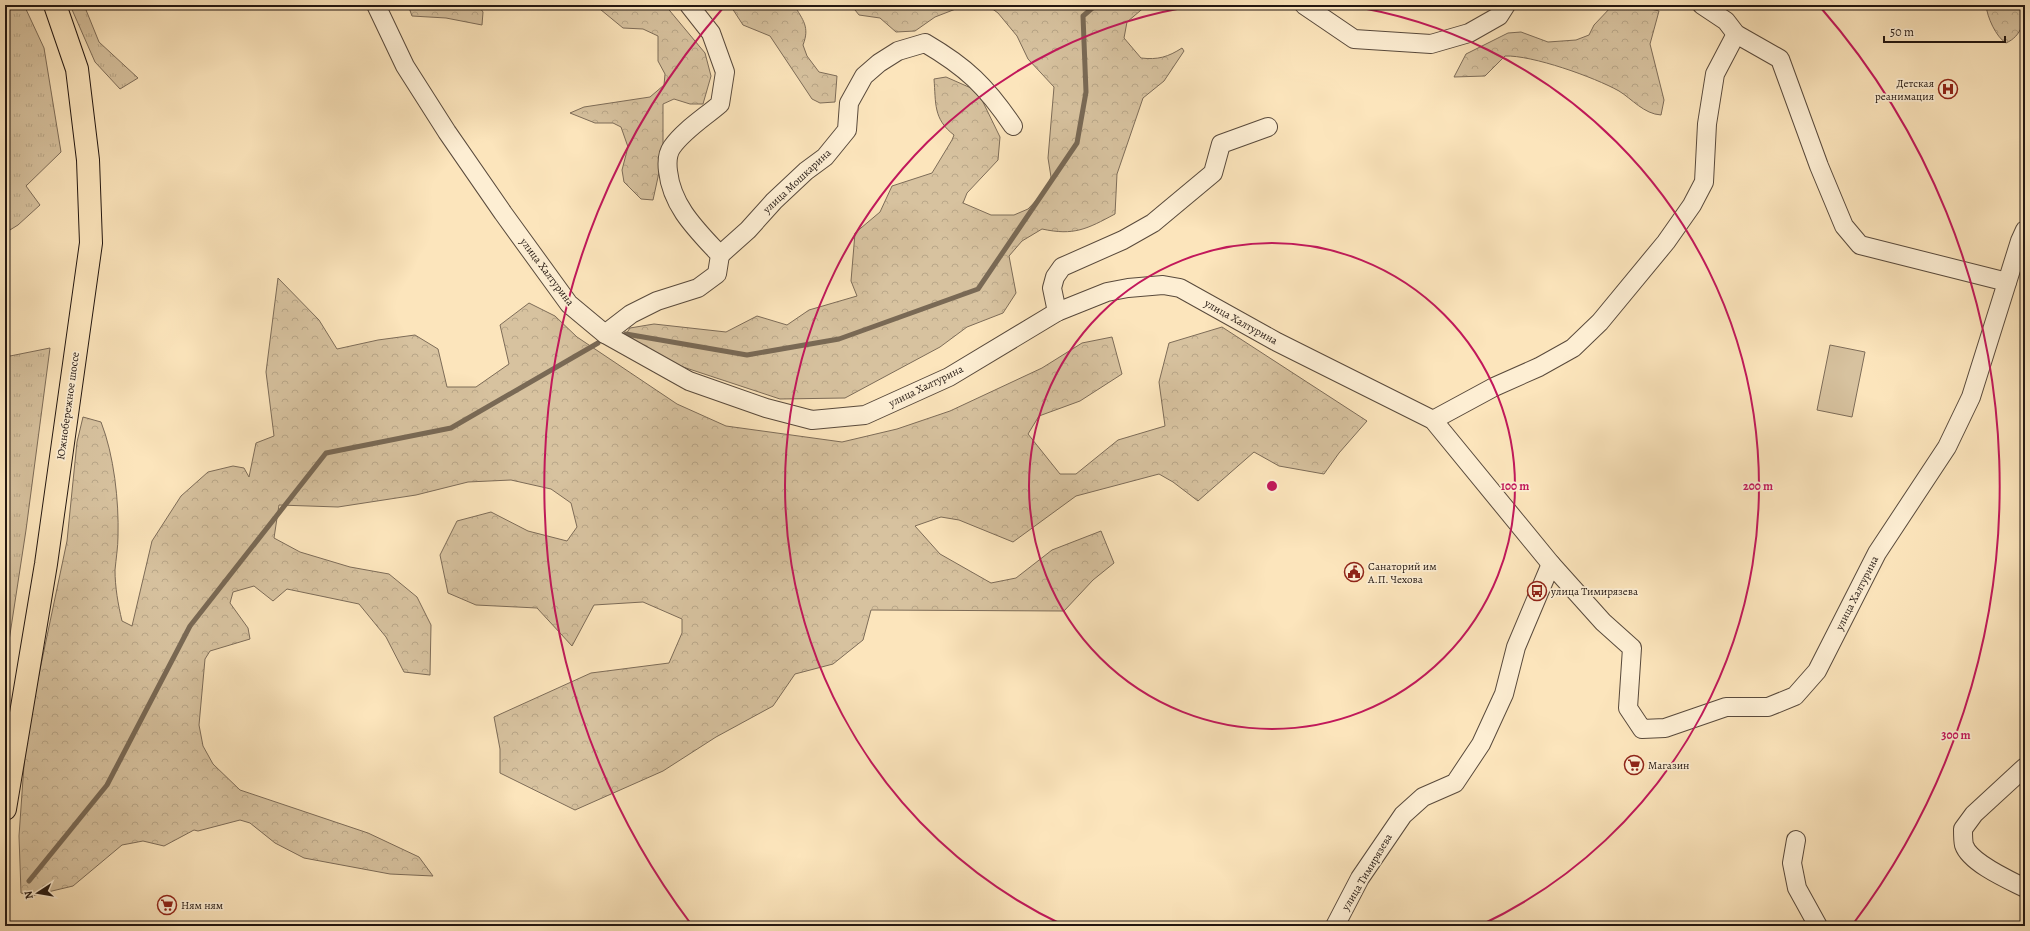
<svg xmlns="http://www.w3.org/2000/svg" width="2030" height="931" font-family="Alegreya,serif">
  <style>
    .grass { fill: url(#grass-tufts); stroke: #7d6c58 }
    .forest { fill: url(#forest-crowns); stroke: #7d6c58 }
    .pitch { fill: #d7c29f; stroke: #7d6c58 }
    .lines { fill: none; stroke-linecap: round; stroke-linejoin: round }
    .stream { stroke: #796955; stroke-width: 5 }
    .minor-casing { stroke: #594a3c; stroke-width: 20 }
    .highway-casing { stroke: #231711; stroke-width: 24 }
    .minor { stroke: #fdeed3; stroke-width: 18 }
    .highway { stroke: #fce5bc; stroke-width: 22 }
    .ring { fill: none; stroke: #c2185b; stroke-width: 2 }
    .labels { text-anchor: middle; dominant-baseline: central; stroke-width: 3.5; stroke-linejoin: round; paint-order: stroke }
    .poi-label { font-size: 11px; fill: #231711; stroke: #fdeed3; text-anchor: start }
    .street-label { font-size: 11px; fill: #231711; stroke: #fdeed3 }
    .centre { fill: #c2185b; stroke: #fdeed3; stroke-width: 2 }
    .ring-label { font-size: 12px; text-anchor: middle; font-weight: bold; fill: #c2185b; stroke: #fdeed3; stroke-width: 3.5; stroke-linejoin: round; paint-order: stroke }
  </style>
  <defs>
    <pattern id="grass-tufts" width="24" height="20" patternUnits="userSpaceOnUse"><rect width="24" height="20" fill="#d7c29f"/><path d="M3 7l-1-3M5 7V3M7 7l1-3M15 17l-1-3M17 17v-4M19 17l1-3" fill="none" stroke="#b8a688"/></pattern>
    <pattern id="forest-crowns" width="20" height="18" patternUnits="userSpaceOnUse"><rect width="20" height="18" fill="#d7c29f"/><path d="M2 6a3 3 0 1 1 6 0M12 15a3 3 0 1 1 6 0" fill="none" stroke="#b8a688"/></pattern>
  </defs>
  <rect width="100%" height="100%" fill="#fce5bc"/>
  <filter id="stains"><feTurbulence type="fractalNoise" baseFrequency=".005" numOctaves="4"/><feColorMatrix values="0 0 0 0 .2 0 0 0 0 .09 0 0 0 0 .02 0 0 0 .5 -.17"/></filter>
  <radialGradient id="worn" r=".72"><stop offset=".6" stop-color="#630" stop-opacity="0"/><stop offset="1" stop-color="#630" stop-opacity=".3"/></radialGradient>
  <g class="grass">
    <path d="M5,5H24L44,48L61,152L26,186L40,205L18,225L5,233Z"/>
    <path d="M70,5H84L99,42L138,78L120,89L95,62Z"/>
    <path d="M50,348L26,530L5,667V357Z"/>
  </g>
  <g class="forest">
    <path d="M408,5H478L483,12L482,25L446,18L412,16Z"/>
    <path d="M595,5H665L705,53L711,76L703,104H690L674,99L663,104V154L653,200L641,199L624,182L622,170L628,147L621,127L613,123H595L570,113L584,107L650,97L664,85L665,74L658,61V36L643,29L623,28Z"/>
    <path d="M730,5H794C803,20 810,27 803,45L807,56L819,72L837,76L835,102L820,103L812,99L770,36L743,25Z"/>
    <path d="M851,5H966L935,17L915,31L896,32L880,18L859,15Z"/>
    <path d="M987,5H1147L1127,22L1124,38L1141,58C1158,60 1168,57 1182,48L1184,51L1164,81L1143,98L1117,174L1115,214C1087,229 1074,236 1042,229L1022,241L1009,256L1016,293L1003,313L967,327L940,347L845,398L780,399L677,365L652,352L626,334L630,328L654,324L726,332L757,316L787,325L809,310L857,296L851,281L855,233L880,212L892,186L932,173L952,140L954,135C933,119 936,103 934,79L946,77L971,88L982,100L1000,137L998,160L967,193L963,203L991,215H1014L1028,209L1046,190L1051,177L1048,158L1054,87L1028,59L1017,36L998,13Z"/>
    <path d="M1622,5H1635L1659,11L1650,44L1664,100L1661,115C1644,114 1632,99 1619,91C1594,77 1532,55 1505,56L1485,76L1454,77L1466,54L1508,33L1521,32L1548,42L1576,40L1589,35L1594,25L1612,6Z"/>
    <path d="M1986,5H2025C2025,20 2022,36 2006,43C1996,37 1987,17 1986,5Z"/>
    <path d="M278,278L319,320L337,349L378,340L415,335L438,349L447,387H476L509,364L500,325L529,303L555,316L577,337L677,404L726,426L842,442L897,429L950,411L1042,368L1082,343L1112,337L1122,374L1080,401L1039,416L1028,434L1060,474H1076L1118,440L1165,426L1159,382L1169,343L1222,327L1367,421L1339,453L1324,474L1279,466L1254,452L1198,501L1173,482L1159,474L1076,496L1013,542L959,520L941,517L915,526L940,554L991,583L1016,578L1052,550L1101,531L1114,563L1093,580L1064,611L871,610L863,640L833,664L795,674L773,706L716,737L663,771L575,810L500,773V749L494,717L591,673L669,663L682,633V619L643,602L594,605L572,646L537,608L476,605L448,593L440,555L457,521L491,512L528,531L567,541L577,527L571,503L551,489L511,480L468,482L416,495L338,507L279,505L274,538L300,552L350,567L389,574L417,597L431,625L430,675L404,672L386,637L359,604L287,589L273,601L254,586L233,592L230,603L248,628L250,639L210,651L205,659L199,725L203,746L213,764L240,790L368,833L419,857L433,876L390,874L304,858L275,843L250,823L240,820L198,831L194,830L164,846L143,841L122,845L73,886L31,896L21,893L19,836L26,736L67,541L77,442L83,417L101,422C114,455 119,501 118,536C118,547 116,559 115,570C115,587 118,604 122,621L132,626L152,541L181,496L208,472L233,466L244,468L249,477L256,443L274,436L266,372Z"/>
  </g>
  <path class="pitch" d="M1830,345L1865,352L1852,417L1817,410Z"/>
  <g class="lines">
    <g class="stream">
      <path d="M626,334L747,355L839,339L978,289L1077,143L1086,92L1083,16L1096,5"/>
      <path d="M29,881L107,785L190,626L326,453L451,428L598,343"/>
    </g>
    <defs>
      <g id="minor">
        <path d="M376,5L405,66L447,132L503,213L569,304L605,334L689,381L766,408L812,420L865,415L949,377L1057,312L1107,292L1128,288L1163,285L1180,288L1277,342L1433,420L1551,564"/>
        <path d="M1304,5L1354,39L1431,44L1469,33L1499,16L1506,5"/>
        <path d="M1702,5L1726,21L1736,34L1780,59L1819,166L1844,226L1860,245L2007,282"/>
        <path d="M720,255L748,230L774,201L806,171L825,157L847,130L849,103L864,76L879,63L898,51L925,43C966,67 986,86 1013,126"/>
        <path d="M1057,312L1052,288L1055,277L1062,267L1123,240L1153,223L1213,173L1221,144L1268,127"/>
        <path d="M605,334L631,314L657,301L698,288L717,274L720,255C697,230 672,207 668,171C667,163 667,154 672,147C684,130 705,117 720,104L725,72L711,33L689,5"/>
        <path d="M1433,420L1494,387L1539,367L1573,348L1600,322L1666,242L1692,205L1704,182L1707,124L1715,74L1736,34"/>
        <path d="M2025,767L1974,814L1963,829C1963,834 1963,841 1964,845C1970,863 2009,880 2025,888"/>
        <path d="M1796,840L1792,863L1797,888L1818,926"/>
        <path d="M1335,926L1360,878L1403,815L1423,797L1455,783L1481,744L1504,694L1516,647L1551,564L1603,622L1632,648L1628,708L1642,729L1665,728L1726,707H1768L1795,696L1817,671L1877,553L1947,447L1971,397L2020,241L2025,230"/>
      </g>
      <path id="highway" d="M5,809L46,564L91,243L88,160L77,69L55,5"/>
    </defs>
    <use href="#minor" class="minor-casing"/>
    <use href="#highway" class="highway-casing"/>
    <use href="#minor" class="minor"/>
    <use href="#highway" class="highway"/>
  </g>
  <g class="ring">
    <circle cx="1272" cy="486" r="243"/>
    <path d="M1063 925A486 486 0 0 1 1200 5M1344 5A486 486 0 0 1 1481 925"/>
    <path d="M691 924A728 728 0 0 1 723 8M1821 8A728 728 0 0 1 1853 924"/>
  </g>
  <defs>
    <symbol id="hospital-ring" viewBox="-11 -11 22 22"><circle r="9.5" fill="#fdeed3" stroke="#8f2418" stroke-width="1.5"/><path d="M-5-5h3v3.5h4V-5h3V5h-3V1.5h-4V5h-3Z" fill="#8f2418"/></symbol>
    <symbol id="civic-ring" viewBox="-11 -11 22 22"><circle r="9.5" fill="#fdeed3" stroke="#8f2418" stroke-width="1.5"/><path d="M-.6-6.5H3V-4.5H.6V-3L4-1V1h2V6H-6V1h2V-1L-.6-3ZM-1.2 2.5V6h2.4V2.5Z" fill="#8f2418"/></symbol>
    <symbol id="bus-ring" viewBox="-11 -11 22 22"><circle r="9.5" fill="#fdeed3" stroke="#8f2418" stroke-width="1.5"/><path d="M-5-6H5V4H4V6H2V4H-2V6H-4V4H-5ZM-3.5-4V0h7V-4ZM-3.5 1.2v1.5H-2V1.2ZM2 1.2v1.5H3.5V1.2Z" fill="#8f2418"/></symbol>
    <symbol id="supermarket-ring" viewBox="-11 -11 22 22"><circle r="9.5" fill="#fdeed3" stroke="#8f2418" stroke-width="1.5"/><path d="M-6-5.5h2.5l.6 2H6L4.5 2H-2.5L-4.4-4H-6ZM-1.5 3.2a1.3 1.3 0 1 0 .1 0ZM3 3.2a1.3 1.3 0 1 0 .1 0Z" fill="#8f2418"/></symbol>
  </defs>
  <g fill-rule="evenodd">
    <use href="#hospital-ring" x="1937" y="78" width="22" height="22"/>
    <use href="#civic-ring" x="1343" y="561" width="22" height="22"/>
    <use href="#bus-ring" x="1526" y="580" width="22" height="22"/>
    <use href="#supermarket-ring" x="1623" y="754" width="22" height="22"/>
    <use href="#supermarket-ring" x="156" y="894" width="22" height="22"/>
  </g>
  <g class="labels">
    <g class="poi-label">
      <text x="1934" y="83" text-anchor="end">Детская<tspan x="1934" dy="13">реанимация</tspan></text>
      <text x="1368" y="566">Санаторий им<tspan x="1368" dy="13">А.П. Чехова</tspan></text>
      <text x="1551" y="591">улица Тимирязева</text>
      <text x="1648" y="765">Магазин</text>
      <text x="181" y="905">Ням ням</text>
    </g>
    <g class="street-label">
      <text transform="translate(797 181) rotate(-43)">улица Мошкарина</text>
      <text transform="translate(547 272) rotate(53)">улица Халтурина</text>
      <text transform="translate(1241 322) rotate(29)">улица Халтурина</text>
      <text transform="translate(926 386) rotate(-26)">улица Халтурина</text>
      <text transform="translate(68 406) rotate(-82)">Южнобережное шоссе</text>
      <text transform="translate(1857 593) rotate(-63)">улица Халтурина</text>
      <text transform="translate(1367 872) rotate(-59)">улица Тимирязева</text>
    </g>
  </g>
  <circle cx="1272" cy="486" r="6" class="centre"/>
  <g class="ring-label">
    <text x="1515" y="490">100 m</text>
    <text x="1758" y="490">200 m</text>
    <text x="1956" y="739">300 m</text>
  </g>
  <rect width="2030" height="931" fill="none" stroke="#fce5bc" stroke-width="20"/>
  <rect x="6" y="6" width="2018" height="919" fill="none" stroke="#231711" stroke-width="2"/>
  <rect x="10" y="10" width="2010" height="911" fill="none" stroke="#231711"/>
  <g transform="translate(38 893) rotate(258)" stroke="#fdeed3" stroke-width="3" paint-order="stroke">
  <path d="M0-3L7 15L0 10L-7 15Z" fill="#231711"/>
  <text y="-6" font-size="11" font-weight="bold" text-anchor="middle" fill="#231711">N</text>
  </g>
  <path d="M1884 36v6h121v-6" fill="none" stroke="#231711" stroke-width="2"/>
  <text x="1890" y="36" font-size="12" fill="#231711" stroke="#fdeed3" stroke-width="3" paint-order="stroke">50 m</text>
  <rect width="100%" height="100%" filter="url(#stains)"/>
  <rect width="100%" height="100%" fill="url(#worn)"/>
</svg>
